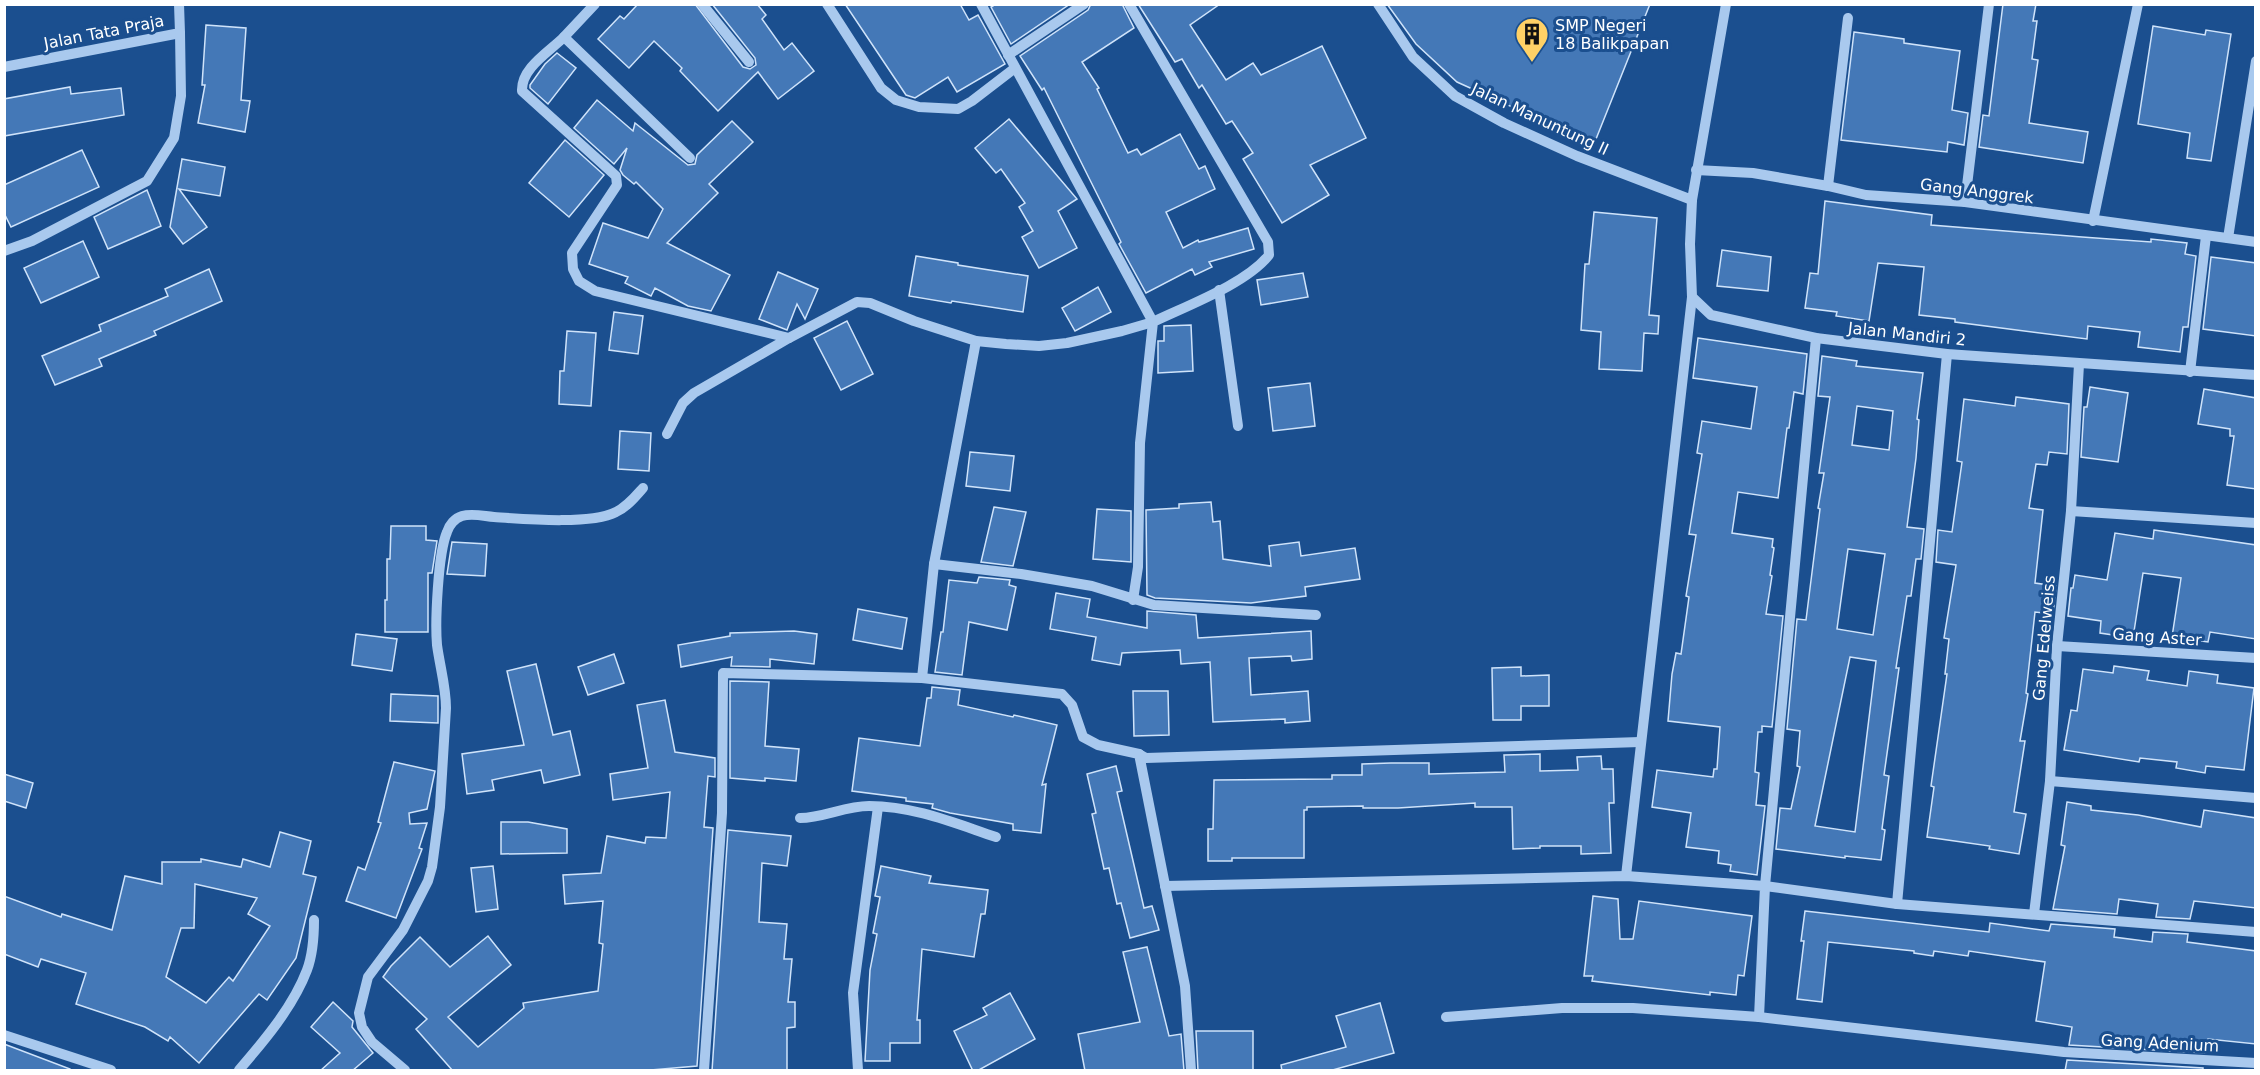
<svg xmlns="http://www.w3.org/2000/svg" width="2260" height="1075" font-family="'DejaVu Sans',sans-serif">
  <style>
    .building { fill: #4478b7; stroke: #cfe3fa; stroke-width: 1.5; fill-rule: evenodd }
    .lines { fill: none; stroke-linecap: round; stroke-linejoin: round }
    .minor { stroke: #a9c9ee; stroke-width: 10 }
    .labels { text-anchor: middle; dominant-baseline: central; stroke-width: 6; stroke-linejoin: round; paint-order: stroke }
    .poi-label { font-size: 16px; fill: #fff; stroke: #1b4f8f; text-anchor: start }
    .street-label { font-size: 16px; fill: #fff; stroke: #1b4f8f }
  </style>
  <rect width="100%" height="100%" fill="#1b4f8f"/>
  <g class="building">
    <path d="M638,4H695L743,67L750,69L756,65L755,58L712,4H757L766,15L762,19L784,50L792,43L814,71L778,99L758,72L718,111L680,71L682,68L654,41L629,68L598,39L620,16L624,19Z"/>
    <path d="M845,4H960L969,20L978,15L1005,64L957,92L948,77L915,98L906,95Z"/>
    <path d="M996,4H1070L1011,44L991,7Z"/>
    <path d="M1091,4H1122L1134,28L1082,62L1099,88L1097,89L1128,153L1137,149L1141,155L1180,134L1199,169L1205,166L1215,189L1166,212L1183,248L1198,240L1199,242L1248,228L1254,249L1209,262L1212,267L1195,275L1192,269L1146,293L1119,244L1121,242L1044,88L1042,90L1020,56L1088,10Z"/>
    <path d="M1138,4H1220L1190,25L1226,80L1253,63L1261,75L1322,46L1366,138L1310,165L1329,195L1282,223L1243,159L1253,153L1232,121L1226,124L1202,85L1199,88L1182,59L1175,62Z"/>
    <path d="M1387,4H1650L1594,144L1457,82L1416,44Z"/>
    <path d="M2003,4H2036L2033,21H2037L2032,59L2038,60L2029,123L2088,132L2083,163L1979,147L1983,115L1989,116Z"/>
    <path d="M206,25L246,28L241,100L250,101L245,132L198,123L205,85H202Z"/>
    <path d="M2153,26L2205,35L2206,30L2231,34L2211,161L2187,158L2190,133L2138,124Z"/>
    <path d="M1854,32L1904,39V43L1960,51L1952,110L1968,113L1964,145L1948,142L1947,152L1841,140Z"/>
    <path d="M557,53L576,68L548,104L530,88V85L545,64Z"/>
    <path d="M70,87L71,94L121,88L124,115L4,136V99Z"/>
    <path d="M597,100L633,131L635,123L688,165L695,164L697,155L732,121L753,142L709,184L718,193L667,243L730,275L711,311L688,306L655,288L651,296L625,283L628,277L589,264L603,223L648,238L663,209L636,182L634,184L623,175L620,170L627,148L614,164L574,128Z"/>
    <path d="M1009,119L1077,199L1058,211L1077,248L1039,268L1022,237L1033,231L1019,207L1025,203L1001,169L996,173L975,148Z"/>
    <path d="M565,140L604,175L569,217L529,183Z"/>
    <path d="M82,150L99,187L11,227L4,213V185Z"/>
    <path d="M182,159L225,167L220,196L179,189L207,227L183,244L170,227Z"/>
    <path d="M147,190L161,226L108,249L94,217Z"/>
    <path d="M1825,201L1932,215L1931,225L2082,237L2151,242V239L2187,243L2185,254L2196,256L2188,327H2183L2180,352L2138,347L2140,332L2088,326L2087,339L1955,322V319L1919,315L1924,267L1878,263L1869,321L1836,316L1837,312L1805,308L1810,273L1818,274Z"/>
    <path d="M1594,212L1657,218L1649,315L1659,316L1658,334L1644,333L1642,371L1599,369L1601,332L1581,330L1585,264H1589Z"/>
    <path d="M83,241L99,277L41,303L24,268Z"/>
    <path d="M1722,250L1771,257L1768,291L1717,286Z"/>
    <path d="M916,256L958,263V265L1028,276L1023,312L952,301L951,303L909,296Z"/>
    <path d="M2211,257L2256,263V336L2203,329Z"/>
    <path d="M209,269L222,301L154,331L156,335L99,359L102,366L55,385L42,356L101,331L99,325L168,296L165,289Z"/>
    <path d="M778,272L818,289L805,319L797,304L787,330L759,319Z"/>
    <path d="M1303,273L1308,297L1261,305L1257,280Z"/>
    <path d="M1098,287L1111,312L1075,331L1062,308Z"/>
    <path d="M614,312L643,316L638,354L609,350Z"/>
    <path d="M847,321L873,374L841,390L814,338Z"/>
    <path d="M1191,325L1193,371L1158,373V341H1164V326Z"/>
    <path d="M567,331L596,333L591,406L559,404L560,371H564Z"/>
    <path d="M1698,338L1807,354L1803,394L1794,392L1789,428H1787L1778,498L1738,492L1732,533L1773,539L1772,547L1774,548L1770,575L1772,576L1766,614L1783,616L1772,727L1762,726V732H1758L1755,772L1759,773L1756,805L1765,806L1757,875L1730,871L1731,865L1718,863L1719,851L1686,847L1691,813L1652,807L1657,770L1713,777L1714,769H1717L1720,727L1668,721L1672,674L1676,653L1681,654L1689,597L1686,596L1696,535L1689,534L1702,454L1697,453L1702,421L1751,429L1757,387L1693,378Z"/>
    <path d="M1822,356L1857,361L1856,366L1923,373L1917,419L1919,420L1916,458L1907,527L1924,529L1921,559H1916L1911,596H1907L1896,668H1899L1884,775L1889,776L1882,829L1885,830L1881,860L1845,856V858L1776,849L1780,808L1791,809L1800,767L1797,766L1800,731L1787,729L1797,619L1806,620L1820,509L1818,508L1824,473H1819L1830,397L1818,396ZM1857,406L1893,411L1889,450L1852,445ZM1848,549L1885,554L1873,635L1837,629ZM1850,657L1876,661L1855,832L1815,826Z"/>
    <path d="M1310,383L1315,426L1273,431L1268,388Z"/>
    <path d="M2090,387L2128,393L2118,462L2081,457L2084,407H2087Z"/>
    <path d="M2204,389L2256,398V489L2227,485L2234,436H2230V429L2198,424Z"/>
    <path d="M2016,397L2069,404L2067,454L2049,452L2047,465L2036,464L2029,508L2043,510L2035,583L2056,586L2053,614L2035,612L2026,693L2028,694L2020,741H2025L2014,812L2026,814L2019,854L1989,849L1990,846L1927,837L1934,787L1931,786L1947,674H1945L1949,639L1944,638L1956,565L1936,562L1938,530L1952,532L1962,462L1957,461L1964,399L2015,406Z"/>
    <path d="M620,431L651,433L649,471L618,469Z"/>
    <path d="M970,452L1014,456L1010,491L966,486Z"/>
    <path d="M1211,502L1213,522L1220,521L1223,559L1271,566L1269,546L1299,542L1301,556L1355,548L1360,579L1305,587L1306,596L1251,603L1155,598L1147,595L1146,510L1179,508V504Z"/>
    <path d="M994,507L1026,512L1013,566L981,562Z"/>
    <path d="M1097,509L1131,511V562L1093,559Z"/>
    <path d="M391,526H426V540L437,541L432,573H428V632H385V600H387V559H390Z"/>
    <path d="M2154,530L2256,545V639L2210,632L2208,642L2172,637L2181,578L2143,573L2133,638L2100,633L2101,621L2068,616L2071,588H2073L2075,575L2107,580L2115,533L2153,539Z"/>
    <path d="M452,542L487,544L485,576L447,574Z"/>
    <path d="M979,577L1010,580L1009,585L1016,587L1007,630L969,622L962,675L935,672L941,632H943L949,580L977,583Z"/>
    <path d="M1056,593L1090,599L1087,617L1147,628V611L1196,615L1198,638L1311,631L1312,659L1292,661L1291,656L1249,658L1251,695L1308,691L1310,721L1285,723V719L1213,722L1210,662L1181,664L1180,650L1122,653L1120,665L1092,660L1096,637L1050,629Z"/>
    <path d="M858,609L907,618L902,649L853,640Z"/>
    <path d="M794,631L817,634L814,664L770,659V667L731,666L732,657L681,667L678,645L730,636V633Z"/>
    <path d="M356,634L397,639L392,671L352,665Z"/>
    <path d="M614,654L624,683L588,695L578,667Z"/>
    <path d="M536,664L553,735L570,731L580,775L544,783L541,770L492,780L494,790L467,794L462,754L524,745L507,671Z"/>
    <path d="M2114,666L2149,671L2147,680L2187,686L2189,671L2218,675L2217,683L2254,688L2244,770L2206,766L2205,773L2176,768L2177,762L2140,758L2139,762L2064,750L2071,710L2077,711L2083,669L2113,673Z"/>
    <path d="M1521,667V676L1549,675V706H1521V720H1493L1492,668Z"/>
    <path d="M730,681L769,682L765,746L799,749L796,781L765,778V781L730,778Z"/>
    <path d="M932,687L960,690L958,705L1013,717L1014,715L1057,725L1042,785L1046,784L1041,833L1013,830V824L950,813L932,808L933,804L906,801V798L852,791L859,738L920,746L927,698H931Z"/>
    <path d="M1133,691H1168L1169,735L1134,736Z"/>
    <path d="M391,694L438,696V723L390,721Z"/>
    <path d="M665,700L675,752L715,758V777L708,776L704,827L713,828L697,1066L639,1071H453L416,1029L427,1019L383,977L391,966L420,937L450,967L488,936L511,965L448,1017L478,1047L524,1008L523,1003L598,991L603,944L599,943L603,901L565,904L563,875L601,873L607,836L645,843L646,837L666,838L670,792L613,800L610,774L648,768L637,705Z"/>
    <path d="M1540,754V771L1578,770L1577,757L1601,756L1602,769H1613L1614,803H1609L1611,853L1581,854V846H1540V848L1513,849L1512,807H1475V803L1398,808H1363V806L1307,807V810H1304V858H1232V861H1208V829H1213L1214,780L1332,779V775H1362V764L1391,763H1429V774L1505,772L1504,755Z"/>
    <path d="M394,762L435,771L427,809L409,813L410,824L427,823L419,848L422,849L396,918L346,901L358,867L365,870L381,823L378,822Z"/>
    <path d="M1116,766L1122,791L1117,792L1144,908L1152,906L1159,930L1130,938L1121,903L1117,904L1109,868L1104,869L1092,814L1096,813L1087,774Z"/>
    <path d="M4,774L33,783L26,808L4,801Z"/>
    <path d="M2067,802L2091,806V810L2138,815L2201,827L2204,810L2256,818V908L2194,901L2190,919L2156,917L2158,904L2119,899L2117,914L2053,909L2065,846L2061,845Z"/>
    <path d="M501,822H528L567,829V853L501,854Z"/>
    <path d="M728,830L791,836L787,866L762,863L759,922L787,924L784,959H792L788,1002H795V1027L787,1028V1071H712Z"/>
    <path d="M280,832L311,841L303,874L316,877L296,958L267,1000L259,994L199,1063L170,1037L168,1041L145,1027L76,1004L86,973L41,959L38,967L4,954V896L61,917L62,914L112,930L125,876L162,884V862H201V859L241,867L243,859L270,867ZM195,884L257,898L248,914L270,926L233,981L229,977L206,1003L166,977L181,928H194Z"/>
    <path d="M493,866L498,909L476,912L471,868Z"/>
    <path d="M881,866L931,876L929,883L988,890L985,914H981L974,957L922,949L917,1020H920V1043H890V1061H865L870,970L877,934L873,933L880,897L875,896Z"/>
    <path d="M1593,896L1618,899L1620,939H1633L1639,901L1752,916L1744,976L1738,975L1736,995L1710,992V995L1592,981L1593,976H1584Z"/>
    <path d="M1805,911L1989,932L1990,923L2049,931L2051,924L2115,929L2114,937L2152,942L2153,932L2188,934L2187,942L2256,951V1044L2208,1039L2206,1053L2069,1045L2072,1027L2036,1021L2045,962L1969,951L1968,956L1934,951L1933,956L1914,953V951L1828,942L1822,1002L1797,999L1804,941H1801Z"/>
    <path d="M1147,947L1169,1036L1181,1034L1184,1071H1085L1078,1034L1140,1022L1123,952Z"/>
    <path d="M1010,993L1035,1039L977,1071H973L954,1031L987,1015L983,1008Z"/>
    <path d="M333,1002L353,1021L352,1027L373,1053L352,1071H320L340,1053L311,1027Z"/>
    <path d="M1380,1003L1394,1053L1329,1071H1282L1281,1065L1346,1047L1336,1016Z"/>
    <path d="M1196,1031H1253V1071H1198Z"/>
    <path d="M4,1044L70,1069V1071H4Z"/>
    <path d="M2067,1060L2203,1068V1071H2065Z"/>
  </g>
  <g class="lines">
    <g class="minor">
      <path d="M595,4L564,37L690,158"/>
      <path d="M702,4L749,62"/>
      <path d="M827,4L881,88L896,100L919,107L958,109L972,101L1015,68"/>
      <path d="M1129,4L1268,242L1269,255C1246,284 1186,306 1153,322L1140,443L1138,567L1133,600"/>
      <path d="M1378,4L1413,57L1455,96L1504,123L1577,156L1692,200"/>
      <path d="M1726,4L1692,200L1690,244L1692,297L1711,315L1816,338L1947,354L2256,375"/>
      <path d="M564,37C549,52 521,68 522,91L616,176L617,185L572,253L573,269L579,281L595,291L789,338L857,302L870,303L914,321L976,341L1006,344L1039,346L1067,343L1122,331L1153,322L981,4"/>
      <path d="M1008,55L1084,4"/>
      <path d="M4,67L180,33L179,4"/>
      <path d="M1696,170L1753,173L1828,186L1866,195L1965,202L2256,242"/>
      <path d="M1828,186L1848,18"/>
      <path d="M1965,202L1989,4"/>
      <path d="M2093,221L2138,4"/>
      <path d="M2228,238L2256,61"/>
      <path d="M4,251L32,241L147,181L174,138L181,96L180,33"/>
      <path d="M1219,290L1238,426"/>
      <path d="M1816,338L1765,886L1897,904L2256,932"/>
      <path d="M2190,372L2206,236"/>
      <path d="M667,434L683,403L694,393L789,338"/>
      <path d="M2071,511L2256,523"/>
      <path d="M934,564L1021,574L1092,586L1154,605L1316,615"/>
      <path d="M2057,646L2256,658"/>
      <path d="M922,678L934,564L976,341"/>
      <path d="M1139,754L1146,758L1640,742"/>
      <path d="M2050,781L2256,798"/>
      <path d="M800,818C823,818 845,806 869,806C914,806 954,823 996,837"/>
      <path d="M1626,876L1692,297"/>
      <path d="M1165,886L1626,876L1765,886L1759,1017"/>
      <path d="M1897,904L1947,354"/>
      <path d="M2034,914L2050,781L2057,646L2071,511L2079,364"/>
      <path d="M1446,1017L1562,1008H1633L1759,1017L2064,1052L2256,1063"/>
      <path d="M4,1035L111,1070"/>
      <path d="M239,1070C264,1041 293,1007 307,970C313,954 314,937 314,920"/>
      <path d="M405,1070L372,1042L362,1027L359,1013L368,977L403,930L428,881L432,867L440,807L446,708C446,687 440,667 437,645C435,622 438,553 447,532C449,525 455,518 462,516C472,513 483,516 494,517C523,519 591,525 616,512C627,507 635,497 643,488"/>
      <path d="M704,1070L722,813L723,673L922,678L1062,694L1072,705L1083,737L1098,745L1139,754L1185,986L1191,1070"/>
      <path d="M858,1070L853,993L878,807"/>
    </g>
  </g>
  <defs>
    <symbol id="building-pin" viewBox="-11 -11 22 30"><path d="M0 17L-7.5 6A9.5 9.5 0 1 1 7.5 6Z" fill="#ffd166" stroke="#1b4f8f"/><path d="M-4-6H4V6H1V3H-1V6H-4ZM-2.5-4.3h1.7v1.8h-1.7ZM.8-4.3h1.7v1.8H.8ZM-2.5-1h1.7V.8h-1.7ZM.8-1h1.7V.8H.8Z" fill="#111"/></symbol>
  </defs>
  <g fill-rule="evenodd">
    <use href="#building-pin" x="1513" y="15" width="38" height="52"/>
  </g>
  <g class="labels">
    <g class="poi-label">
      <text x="1555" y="25">SMP Negeri<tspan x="1555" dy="18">18 Balikpapan</tspan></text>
    </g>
    <g class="street-label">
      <text transform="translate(104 32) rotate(-11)">Jalan Tata Praja</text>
      <text transform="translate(1540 119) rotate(25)">Jalan Manuntung II</text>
      <text transform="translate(1977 191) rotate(7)">Gang Anggrek</text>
      <text transform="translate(1907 334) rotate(6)">Jalan Mandiri 2</text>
      <text transform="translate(2157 637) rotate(4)">Gang Aster</text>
      <text transform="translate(2044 638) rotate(-85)">Gang Edelweiss</text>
      <text transform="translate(2160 1043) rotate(3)">Gang Adenium</text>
    </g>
  </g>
  <rect width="2260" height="1075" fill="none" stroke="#ffffff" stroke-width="12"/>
</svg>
